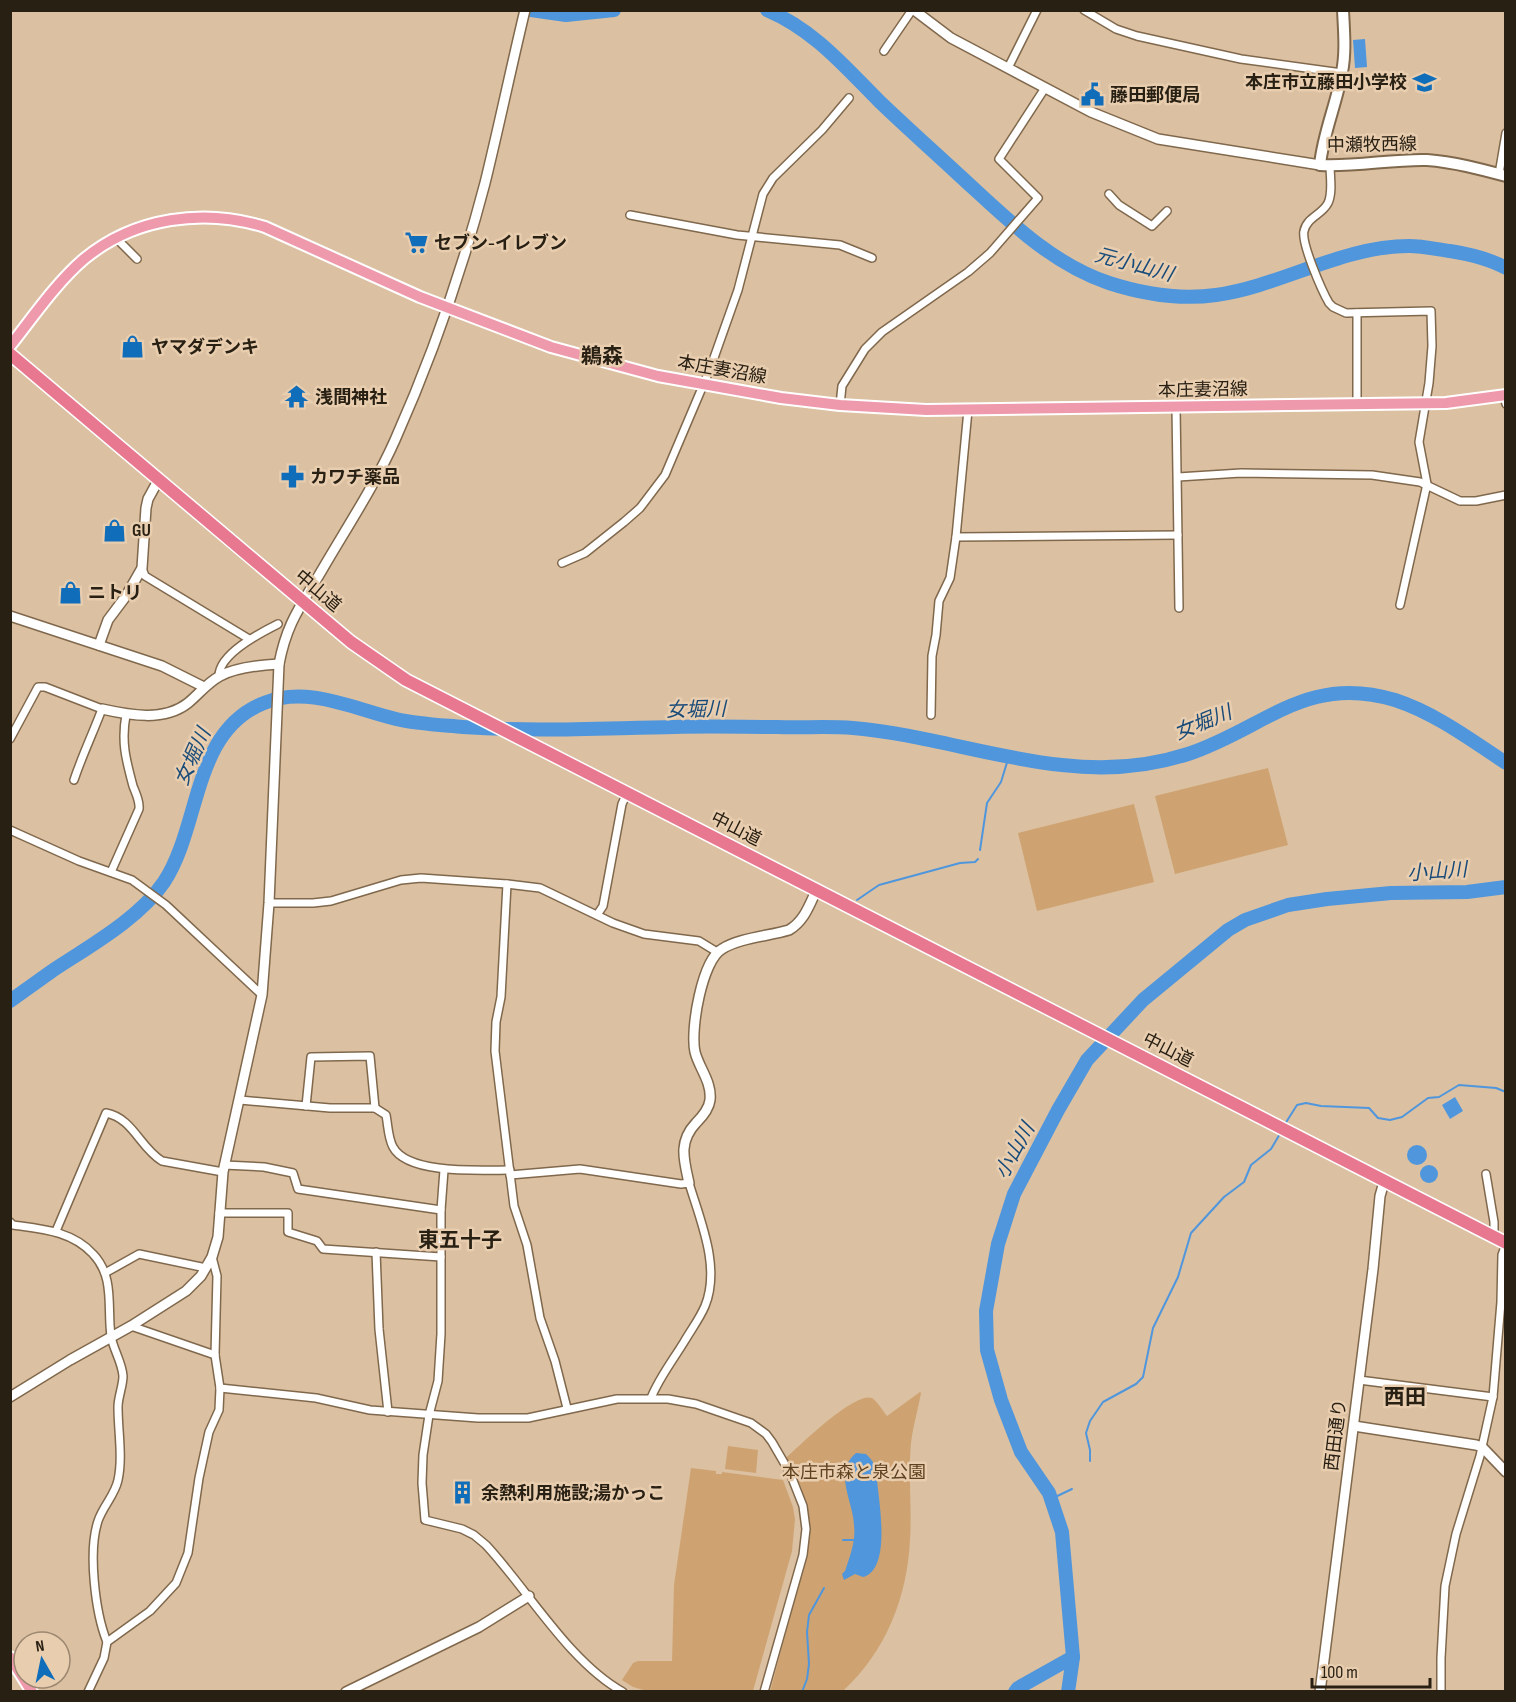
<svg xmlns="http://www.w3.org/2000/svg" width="1516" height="1702" font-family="'Sofia Sans Condensed','Noto Sans JP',sans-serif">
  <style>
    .green { fill: #cea371 }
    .water { fill: #4f96dc }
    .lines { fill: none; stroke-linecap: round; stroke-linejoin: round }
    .stream { stroke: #4f96dc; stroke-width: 2 }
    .river { stroke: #4f96dc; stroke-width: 14 }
    .minor-casing { stroke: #80684c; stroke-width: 10 }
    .tertiary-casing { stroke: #80684c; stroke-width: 12 }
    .secondary-casing { stroke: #80684c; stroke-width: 14 }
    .primary-casing { stroke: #fff; stroke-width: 14 }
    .trunk-casing { stroke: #fff; stroke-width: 15 }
    .minor { stroke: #fff; stroke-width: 7 }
    .tertiary { stroke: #fff; stroke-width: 9 }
    .secondary { stroke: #fff; stroke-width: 10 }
    .primary { stroke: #ee9aac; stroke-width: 10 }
    .trunk { stroke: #e87890; stroke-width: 12 }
    .labels { text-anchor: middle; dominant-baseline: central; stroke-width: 5; stroke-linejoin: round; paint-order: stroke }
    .poi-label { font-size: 18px; font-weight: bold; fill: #292014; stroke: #e8cdaf; text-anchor: start }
    .street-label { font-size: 18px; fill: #292014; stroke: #e8cdaf }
    .park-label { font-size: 18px; fill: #5e421f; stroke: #e8cdaf }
    .water-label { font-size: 20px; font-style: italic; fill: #194b79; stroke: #e8cdaf }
    .quarter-label { font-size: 21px; font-weight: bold; fill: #292014; stroke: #e8cdaf }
  </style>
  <rect width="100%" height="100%" fill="#dbc0a2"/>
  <g class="green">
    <path d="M1268,768L1288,845L1175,874L1155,796Z"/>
    <path d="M1134,804L1154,882L1037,911L1018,833Z"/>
    <path d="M920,1392L921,1393C918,1410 913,1426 911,1443C908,1475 912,1507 910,1540C907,1598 886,1651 843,1691L770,1692L808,1549V1512L801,1487L786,1458C799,1446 855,1391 872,1398C877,1401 883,1411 887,1416Z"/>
    <path d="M728,1446L758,1450L756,1473L725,1469Z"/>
    <path d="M691,1468L716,1471V1474H722V1472L783,1480L793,1507L795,1519L792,1551L753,1691H647L633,1687L622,1680L633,1663L638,1661H672L674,1585Z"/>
  </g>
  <g class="water">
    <path d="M1365,39L1367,67L1355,68L1353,40Z"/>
    <path d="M1455,1097L1463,1111L1450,1119L1442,1105Z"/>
    <circle cx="1417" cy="1155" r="10"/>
    <circle cx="1429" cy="1174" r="9"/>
    <path d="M856,1453L866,1454C869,1457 873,1461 875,1466C877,1472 877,1482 878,1489C880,1509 890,1570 863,1577L855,1574L844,1580L842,1574L845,1571C850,1556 856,1541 854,1525C853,1501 833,1472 856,1453Z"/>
  </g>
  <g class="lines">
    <g class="stream">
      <path d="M980,850L987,803L1001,782L1009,756"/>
      <path d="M857,900L879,885L960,863L975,862L978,859"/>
      <path d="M1285,1124L1297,1105L1306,1103L1321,1106L1369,1108L1378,1118L1390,1120L1402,1117L1428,1098L1439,1097L1459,1085L1496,1088L1506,1092"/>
      <path d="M1090,1461V1450L1086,1433L1090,1421L1103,1402L1136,1384L1143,1377L1153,1328L1178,1277L1191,1233L1224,1197L1244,1182L1251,1165L1271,1149L1281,1132"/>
      <path d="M1051,1499L1072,1489"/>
      <path d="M843,1540H856"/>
      <path d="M802,1692L807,1679L809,1664L807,1632L809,1615L824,1588"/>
    </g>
    <g class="river">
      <path d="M531,10L566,15L614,10"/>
      <path d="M767,10C814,30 844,66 879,101C905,126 932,150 959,175C1004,216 1049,263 1109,283C1143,294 1180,300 1216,295C1281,286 1342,246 1409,246C1422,246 1436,249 1450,251C1469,254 1488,258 1506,268"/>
      <path d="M10,1001C24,991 38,981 52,971C88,947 139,919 164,882C201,826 192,731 264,703C307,685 354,709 396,719C417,724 441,725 463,727C534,732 604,728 675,727C709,726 743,727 777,727C802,728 828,726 853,728C924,734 992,758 1062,765C1104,770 1148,767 1188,754C1264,729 1306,673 1395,700C1435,713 1471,740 1506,763"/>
      <path d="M1015,1692L1018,1688L1073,1657"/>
      <path d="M1068,1692L1073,1657L1062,1532L1049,1493L1021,1452L1001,1400L987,1350L986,1311L998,1244L1014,1194L1058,1110L1087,1060L1143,1000L1228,930L1245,920L1288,905L1327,899L1391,893L1467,892L1506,887"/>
    </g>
    <defs>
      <g id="minor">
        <path d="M1084,10L1116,29L1137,36L1241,59L1342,73"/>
        <path d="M884,51L912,10"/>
        <path d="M1008,68L1037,10"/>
        <path d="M1330,165C1330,176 1333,193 1328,203C1322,215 1307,217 1304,231C1301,243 1322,291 1329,303L1333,307L1346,313L1431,311L1432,346L1429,383L1419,442L1427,484L1400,605"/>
        <path d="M1499,174L1506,133"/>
        <path d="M1109,194L1119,205L1152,226L1167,211"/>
        <path d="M630,215L737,235L840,245L872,258"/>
        <path d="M116,238L137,259"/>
        <path d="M1357,313V405"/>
        <path d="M1504,395L1506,404"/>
        <path d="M840,405L842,386L865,349L882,332L968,272L990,253L1038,198L999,159L1045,88"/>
        <path d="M1176,407L1179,608"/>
        <path d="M1178,477L1241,473L1372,475L1420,482L1460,501H1476L1506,495"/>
        <path d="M956,537L1178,535"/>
        <path d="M562,563L585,553L624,522L640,508L665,475L710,369L738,290L763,194L773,178L822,130L849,98"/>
        <path d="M142,568L145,576L249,639"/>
        <path d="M219,676C219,654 260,633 278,624"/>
        <path d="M931,715L932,656L936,635L939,601L950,578L956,537L968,410"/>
        <path d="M10,739L38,687H45L102,709C93,733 82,756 74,780"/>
        <path d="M10,830L79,861L132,880L166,905L262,995"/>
        <path d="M111,872L139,809C140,801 136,794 133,786C126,760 121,742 126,715"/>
        <path d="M507,884L501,997L496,1022L495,1051L514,1206L527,1245L540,1318L555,1361L567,1408"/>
        <path d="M269,903H313L331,901L401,880L421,878L507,884L540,888L613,923L644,934L699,941L717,952"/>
        <path d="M597,915L603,906L622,804L627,793"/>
        <path d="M240,1100L330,1108H375L386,1115C388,1125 388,1138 393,1147C408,1175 482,1170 510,1170"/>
        <path d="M306,1106L311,1057L370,1056L375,1108"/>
        <path d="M224,1165L264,1167L293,1173L298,1189L441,1210"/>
        <path d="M444,1170L441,1210V1334L438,1381L429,1415L423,1455L422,1483L425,1520L462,1529L474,1535L486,1545C528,1590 569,1662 623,1692"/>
        <path d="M1486,1174L1494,1222V1237"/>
        <path d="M510,1175L580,1169L681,1184L689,1183C700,1220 721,1267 705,1306C700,1318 691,1330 684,1342C673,1360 659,1378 651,1398"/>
        <path d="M219,1213H288V1232L317,1241L323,1249L441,1257"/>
        <path d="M10,1222L13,1225C42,1229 72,1231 93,1254C115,1277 107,1307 111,1336C113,1349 122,1362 123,1376C123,1386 118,1397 118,1407C118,1431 123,1457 118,1480C115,1495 103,1506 98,1521C88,1551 95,1612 107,1642"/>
        <path d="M56,1231L106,1113C133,1118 140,1148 162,1161L223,1172"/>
        <path d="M376,1252L379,1329L388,1412"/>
        <path d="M105,1273L139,1254L206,1268"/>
        <path d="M131,1326L215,1355"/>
        <path d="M1359,1380L1493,1397"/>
        <path d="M220,1388L316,1398L370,1410L478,1418H528L617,1399H668L696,1404L751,1423L766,1434L772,1442L790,1473L803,1506L806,1529L803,1555L764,1692"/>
        <path d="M88,1692L104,1658L107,1642L150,1611L176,1583L188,1553L199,1478L209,1432L219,1410L220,1388L215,1355L217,1276L212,1257"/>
        <path d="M1441,1692V1658L1445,1586L1456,1534L1480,1456L1493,1397L1501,1302L1502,1255L1506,1244"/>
      </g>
      <g id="tertiary">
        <path d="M914,10L951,38L1091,112L1158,139L1320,165"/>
        <path d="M10,616L162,666L204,687"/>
        <path d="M99,645L108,620L126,596L142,568L146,508L148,499L159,479"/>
        <path d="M102,709C129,715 164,722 188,703C199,694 207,683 220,676C237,667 260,665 279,664"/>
        <path d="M689,1183C684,1160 678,1142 696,1123C703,1116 709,1109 710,1100C712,1082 699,1068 695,1052C690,1030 702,960 722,949C739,938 769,936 789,930C804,921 809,906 816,891"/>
        <path d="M10,1397L70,1360L131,1326L186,1291L201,1276L212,1257L218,1237L223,1172L262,995L269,903L279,664C287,622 301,606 322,570C347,527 375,485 395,440C432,357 462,271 485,183C499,126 511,68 525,10"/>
        <path d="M1354,1426L1476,1445L1482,1447L1506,1472"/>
        <path d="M346,1692L479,1627L529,1596"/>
        <path d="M1320,1692L1373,1269L1380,1196L1384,1182"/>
      </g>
      <path id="secondary" d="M1343,10C1344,31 1346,52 1342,72C1337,103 1323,133 1320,165C1356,167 1392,159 1427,160C1454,162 1480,169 1506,176"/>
      <g id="primary">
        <path d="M10,346C33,317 56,283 84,259C135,217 204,208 265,227L420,297L551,347L658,376L781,398L840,405L926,410L1446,403L1506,395"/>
        <path d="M10,1657L32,1692"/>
      </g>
      <path id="trunk" d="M10,354L332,626L351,642L406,680L1506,1243"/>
    </defs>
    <use href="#minor" class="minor-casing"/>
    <use href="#tertiary" class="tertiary-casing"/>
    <use href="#secondary" class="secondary-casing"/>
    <use href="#primary" class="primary-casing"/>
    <use href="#trunk" class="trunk-casing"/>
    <use href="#minor" class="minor"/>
    <use href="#tertiary" class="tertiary"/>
    <use href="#secondary" class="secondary"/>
    <use href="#primary" class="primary"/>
    <use href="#trunk" class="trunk"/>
  </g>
  <defs>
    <symbol id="school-bare" viewBox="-9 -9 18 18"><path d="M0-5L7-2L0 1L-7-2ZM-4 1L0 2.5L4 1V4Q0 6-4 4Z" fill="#0f6dba" stroke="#e8cdaf" stroke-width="2.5" paint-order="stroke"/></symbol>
    <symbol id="civic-bare" viewBox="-9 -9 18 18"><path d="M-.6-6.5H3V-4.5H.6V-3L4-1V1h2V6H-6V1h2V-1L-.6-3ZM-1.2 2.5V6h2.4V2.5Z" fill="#0f6dba" stroke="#e8cdaf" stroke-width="2.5" paint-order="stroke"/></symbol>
    <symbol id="supermarket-bare" viewBox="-9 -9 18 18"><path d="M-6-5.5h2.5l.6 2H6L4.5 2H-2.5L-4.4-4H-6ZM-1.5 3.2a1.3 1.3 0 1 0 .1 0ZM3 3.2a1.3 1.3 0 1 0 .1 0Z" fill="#0f6dba" stroke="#e8cdaf" stroke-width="2.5" paint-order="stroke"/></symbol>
    <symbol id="shop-bare" viewBox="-9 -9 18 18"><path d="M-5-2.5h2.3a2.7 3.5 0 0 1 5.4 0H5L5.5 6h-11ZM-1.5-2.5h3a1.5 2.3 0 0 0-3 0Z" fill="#0f6dba" stroke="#e8cdaf" stroke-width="2.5" paint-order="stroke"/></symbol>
    <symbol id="temple-bare" viewBox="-9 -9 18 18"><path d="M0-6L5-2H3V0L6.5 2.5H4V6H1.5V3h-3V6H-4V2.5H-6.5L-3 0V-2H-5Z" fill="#0f6dba" stroke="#e8cdaf" stroke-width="2.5" paint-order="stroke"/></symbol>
    <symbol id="pharmacy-bare" viewBox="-9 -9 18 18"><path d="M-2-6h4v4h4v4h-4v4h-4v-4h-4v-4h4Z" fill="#0f6dba" stroke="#e8cdaf" stroke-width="2.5" paint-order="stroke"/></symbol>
    <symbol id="building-bare" viewBox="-9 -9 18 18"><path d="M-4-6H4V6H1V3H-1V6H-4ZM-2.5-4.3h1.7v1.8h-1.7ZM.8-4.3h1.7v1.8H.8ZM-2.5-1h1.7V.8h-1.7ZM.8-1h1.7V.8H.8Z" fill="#0f6dba" stroke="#e8cdaf" stroke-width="2.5" paint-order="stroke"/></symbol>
  </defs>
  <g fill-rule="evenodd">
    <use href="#school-bare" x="1408" y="66" width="33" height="33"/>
    <use href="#civic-bare" x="1076" y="78" width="33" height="33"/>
    <use href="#supermarket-bare" x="400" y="226" width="33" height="33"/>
    <use href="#shop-bare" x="116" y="330" width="33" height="33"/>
    <use href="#temple-bare" x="280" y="380" width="33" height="33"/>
    <use href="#pharmacy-bare" x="276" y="460" width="33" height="33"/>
    <use href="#shop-bare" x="98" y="514" width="33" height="33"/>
    <use href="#shop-bare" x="54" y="576" width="33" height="33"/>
    <use href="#building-bare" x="446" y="1476" width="33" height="33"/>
  </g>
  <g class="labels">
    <g class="poi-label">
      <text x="1407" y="82" text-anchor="end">本庄市立藤田小学校</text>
      <text x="1110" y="95">藤田郵便局</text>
      <text x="434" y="243">セブン-イレブン</text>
      <text x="151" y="347">ヤマダデンキ</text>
      <text x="315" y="397">浅間神社</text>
      <text x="310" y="477">カワチ薬品</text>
      <text x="132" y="530">GU</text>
      <text x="88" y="593">ニトリ</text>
      <text x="481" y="1493">余熱利用施設;湯かっこ</text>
    </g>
    <g class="street-label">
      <text transform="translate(1372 145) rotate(-1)">中瀬牧西線</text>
      <text transform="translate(722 370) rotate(10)">本庄妻沼線</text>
      <text transform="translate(1203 390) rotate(-1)">本庄妻沼線</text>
      <text transform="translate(318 591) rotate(40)">中山道</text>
      <text transform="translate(736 829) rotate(27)">中山道</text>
      <text transform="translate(1168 1050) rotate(27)">中山道</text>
      <text transform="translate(1336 1435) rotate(-83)">西田通り</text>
    </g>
    <g class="park-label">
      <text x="854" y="1472">本庄市森と泉公園</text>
    </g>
    <g class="water-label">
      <text transform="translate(1134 265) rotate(15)">元小山川</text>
      <text transform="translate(696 710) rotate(-1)">女堀川</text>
      <text transform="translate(1203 723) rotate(-22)">女堀川</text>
      <text transform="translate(193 757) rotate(-66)">女堀川</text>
      <text transform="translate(1437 872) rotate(-4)">小山川</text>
      <text transform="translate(1015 1151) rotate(-61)">小山川</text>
    </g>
    <g class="quarter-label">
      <text x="602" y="356">鵜森</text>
      <text x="460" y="1240">東五十子</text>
      <text x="1405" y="1397">西田</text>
    </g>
  </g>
  <rect width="1516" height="1702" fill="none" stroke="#292014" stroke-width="24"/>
  <g transform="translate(42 1660) rotate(351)"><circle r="28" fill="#e8cdaf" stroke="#9c8871" stroke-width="1.5"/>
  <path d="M0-4.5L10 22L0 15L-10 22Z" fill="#0f6dba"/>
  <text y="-9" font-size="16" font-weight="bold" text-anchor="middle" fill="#292014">N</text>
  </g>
  <path d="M1312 1678v9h118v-9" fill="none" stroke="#292014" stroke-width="3"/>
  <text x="1321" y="1678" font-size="18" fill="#292014" stroke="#e8cdaf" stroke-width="4.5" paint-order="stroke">100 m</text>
</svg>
